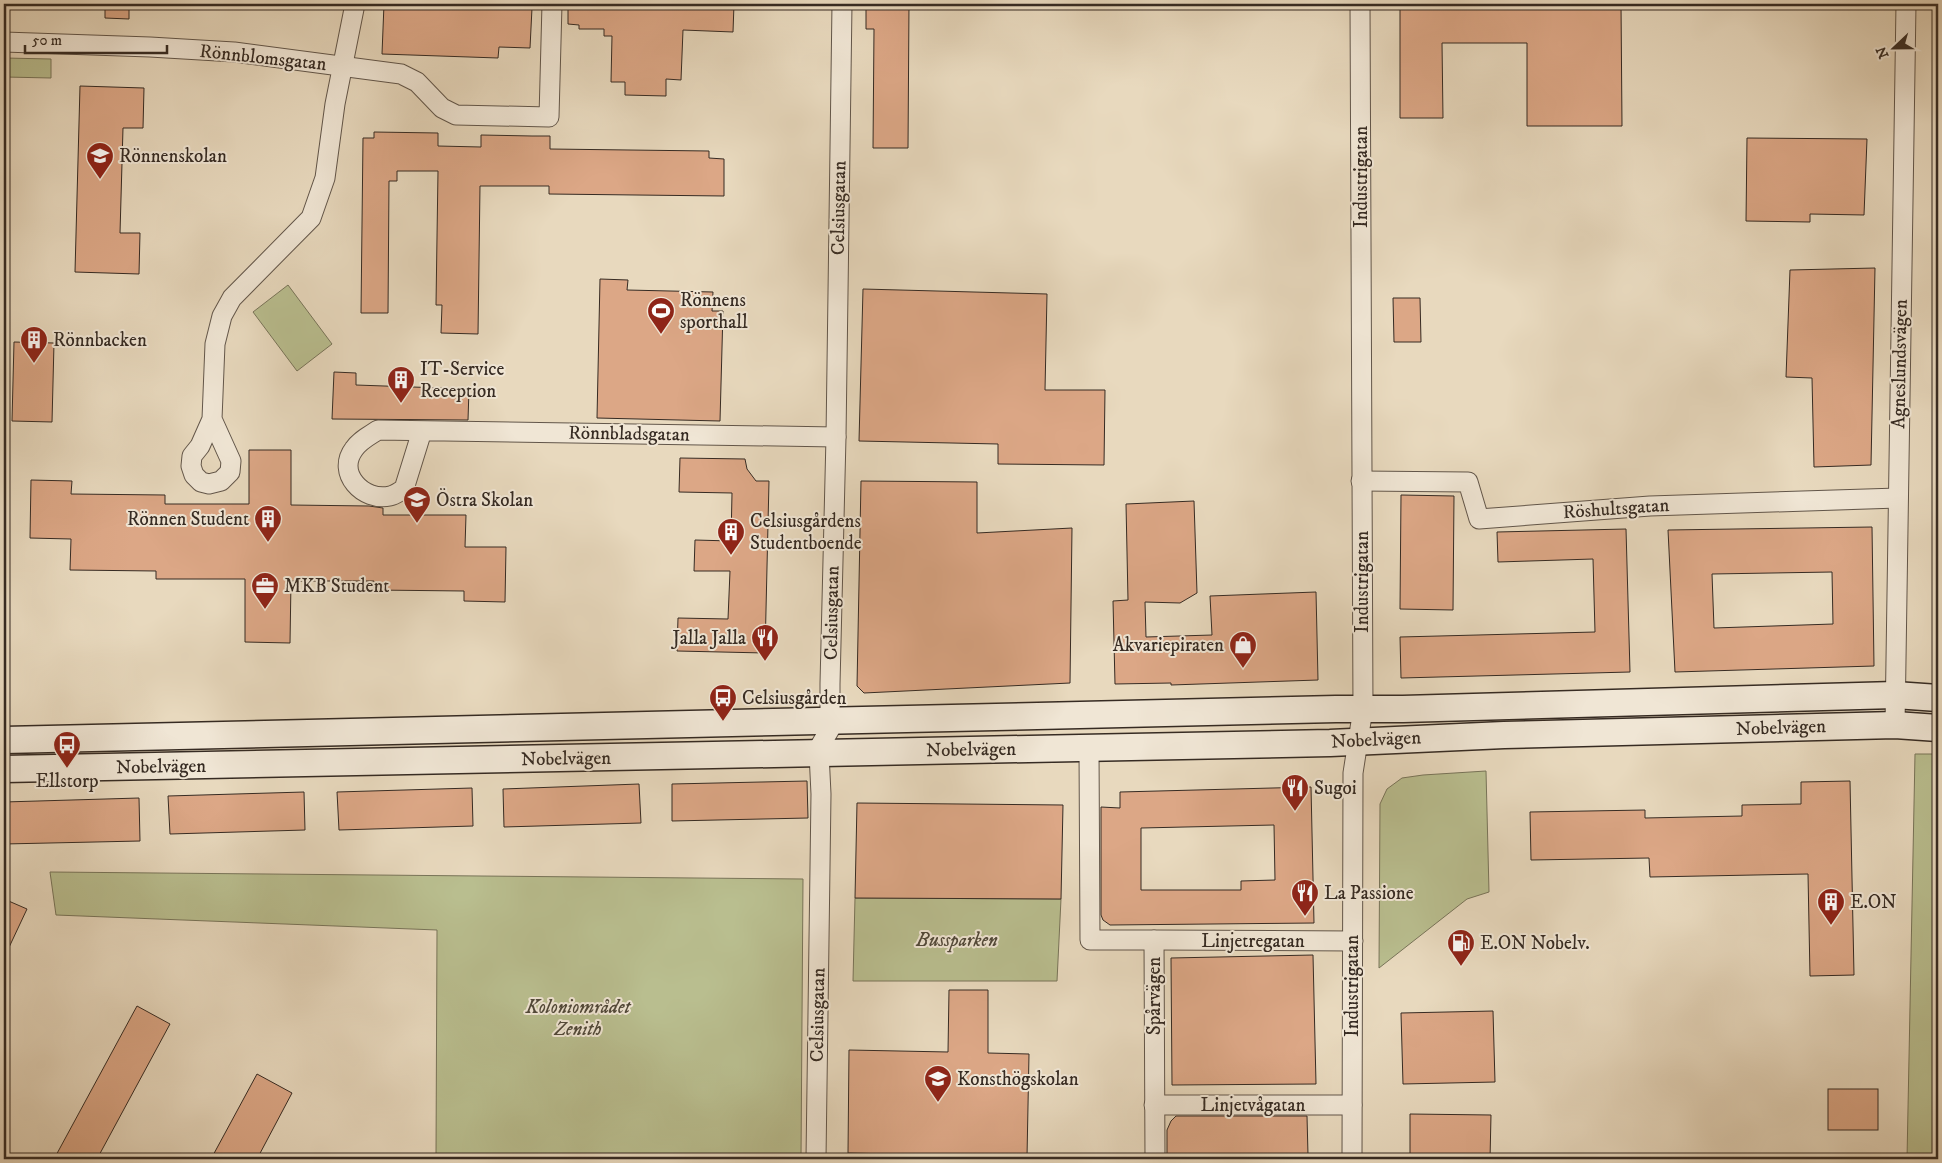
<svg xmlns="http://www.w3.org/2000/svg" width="1942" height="1163" font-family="'IM FELL DW Pica',serif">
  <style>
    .green { fill: #b9be8f; stroke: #787459 }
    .building { fill: #dca786; stroke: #362b23; fill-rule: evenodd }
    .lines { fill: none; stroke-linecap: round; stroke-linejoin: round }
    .street-casing { stroke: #62564a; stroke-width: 21 }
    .secondary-casing { stroke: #362b23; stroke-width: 29 }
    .street { stroke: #f0e6d5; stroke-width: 19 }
    .secondary { stroke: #f0e6d5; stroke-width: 26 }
    .labels { text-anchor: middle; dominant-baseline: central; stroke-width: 4; stroke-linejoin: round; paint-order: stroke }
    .street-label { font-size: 19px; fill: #362b23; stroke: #f0e6d5 }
    .poi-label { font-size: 19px; fill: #362b23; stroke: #f0e6d5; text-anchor: start }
    .park-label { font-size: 19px; font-style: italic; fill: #504839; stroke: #f0e6d5 }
  </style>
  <rect width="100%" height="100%" fill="#e8d9be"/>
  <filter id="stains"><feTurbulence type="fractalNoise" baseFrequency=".004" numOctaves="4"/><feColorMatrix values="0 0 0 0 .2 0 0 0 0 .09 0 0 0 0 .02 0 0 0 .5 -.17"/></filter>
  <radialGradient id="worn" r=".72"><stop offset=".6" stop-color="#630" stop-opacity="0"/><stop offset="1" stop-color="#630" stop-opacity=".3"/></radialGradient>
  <g class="green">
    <path d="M5,58L51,59V78L5,77Z"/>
    <path d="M288,285L332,344L297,371L253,312Z"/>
    <path d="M1915,754H1938V1159H1907Z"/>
    <path d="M1486,771L1489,892L1467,899L1379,968L1380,804L1387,789L1402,778L1423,775Z"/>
    <path d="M50,872L803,879L801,1159H441L436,1156L437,930L56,915Z"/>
    <path d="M855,898L1061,899L1057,981H853Z"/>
    <path d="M848,1153L967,1155L966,1159H848Z"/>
  </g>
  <g class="building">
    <path d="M105,4H129V19L105,18Z"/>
    <path d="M384,4L532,8L530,48L499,47L498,58L382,54Z"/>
    <path d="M568,4H734L733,32L683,30L681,80L666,79V96L625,95V82H611L612,36H604V29H579V25L568,24Z"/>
    <path d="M866,4H909L908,148H873L874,29H866Z"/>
    <path d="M1400,4H1621L1622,126H1527V43H1442L1443,118H1400Z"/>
    <path d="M80,86L144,88L143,128H123L120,233H140L139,274L75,272Z"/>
    <path d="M374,132L438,133V146L481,147V135L532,136H550V149L709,151V158L724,159V196L549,194V186H480L478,334L441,333L442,305H436L438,171H397V181H389L388,313H361L363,138H374Z"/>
    <path d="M1747,138L1867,139L1864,215L1810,214V222L1746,221Z"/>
    <path d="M1875,268L1871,465L1814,467L1812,378L1786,377L1790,270Z"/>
    <path d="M600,279L628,280L627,290L713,292L712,311H723L720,421L597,418Z"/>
    <path d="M863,289L1047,294L1045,390H1105L1104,465L998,464V444L859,441Z"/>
    <path d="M1393,298H1420L1421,342H1394Z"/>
    <path d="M14,342L54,343L52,422L12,421Z"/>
    <path d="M334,372L356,373V385L469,389L468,420L332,419Z"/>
    <path d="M249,450H291V505L369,506L383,508V515H466L465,547H506L505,602L464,601V591L374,590V581H291L290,643L245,642V579H156V571L70,570L71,539L30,538L31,480L72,481L71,494L165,495V504H249Z"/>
    <path d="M680,458L745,459L747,469L756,481H769L765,653L677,651L678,618L728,619L730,571H694L695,540L731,541L732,493L679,492Z"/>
    <path d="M861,481L977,482V533L1072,528L1070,683L864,693L857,686Z"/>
    <path d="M1401,495L1454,496L1453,610L1400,609Z"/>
    <path d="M1194,501L1197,593L1180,603L1145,602L1146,637L1212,635L1210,596L1316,592L1318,680L1171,685V683L1115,684L1113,601L1128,600L1126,504Z"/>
    <path d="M1872,527L1874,666L1675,672L1668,530ZM1832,572L1833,624L1714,628L1712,574Z"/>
    <path d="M1626,529L1630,672L1401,678L1400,637L1595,632L1593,559L1498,562L1497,532Z"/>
    <path d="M807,781L808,818L672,821V784Z"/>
    <path d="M1850,781L1854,975L1810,976L1808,874L1650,877L1649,858L1531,860L1530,812L1645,810V818L1742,816V805L1801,804V782Z"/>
    <path d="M639,784L641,823L504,827L503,789Z"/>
    <path d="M1311,787L1314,923L1110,925L1103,920L1101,915V807L1120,808V792ZM1274,825L1275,880L1241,881V890H1141V828Z"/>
    <path d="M472,788L473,826L339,830L337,792Z"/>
    <path d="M304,792L305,830L170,834L168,796Z"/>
    <path d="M139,798L140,841L4,844V802Z"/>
    <path d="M857,803L1063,805L1061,899L855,898Z"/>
    <path d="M4,899L27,909L4,958Z"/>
    <path d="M1313,955L1316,1084L1172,1085L1171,958Z"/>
    <path d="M949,990H988V1053L1029,1054L1027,1157L848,1153L849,1050L948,1052Z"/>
    <path d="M137,1006L170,1024L97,1159H54Z"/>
    <path d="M1493,1011L1495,1082L1403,1084L1401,1013Z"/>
    <path d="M257,1074L292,1093L257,1159H211Z"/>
    <rect x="1828" y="1089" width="50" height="41"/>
    <path d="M1410,1114L1491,1115L1490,1159H1410Z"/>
    <path d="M1176,1116H1307L1308,1155L1208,1156V1159H1167V1130L1171,1121Z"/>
  </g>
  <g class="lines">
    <defs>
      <g id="street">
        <path d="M4,42L150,47L234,52L401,74L417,82L442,108L456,115L549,117L552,4"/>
        <path d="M212,419L231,461L230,472L221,481L209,484L201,482L194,475L191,466L192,456L200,446L212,419L215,344L222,316L232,298L311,218L325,178L335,104L355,4"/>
        <path d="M422,431L404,489C400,491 395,495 390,496C363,502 336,473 354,449C360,440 369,436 378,430L836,437"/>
        <path d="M1361,481L1468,482L1479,519L1650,506L1898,498"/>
        <path d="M1895,725L1906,4"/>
        <path d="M1089,748L1090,940H1154L1155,1159"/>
        <path d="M1154,940L1353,941"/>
        <path d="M1154,1105H1352"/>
        <path d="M816,1159L821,794L819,753L820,746L830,729V684L836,437L842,4"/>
        <path d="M1352,1159L1353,773L1363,709L1360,4"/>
      </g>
      <g id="secondary">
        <path d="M4,740L1336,709H1403L1895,695L1938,698"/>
        <path d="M4,769L1330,743L1504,735L1895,725L1938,728"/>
      </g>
    </defs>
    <use href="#street" class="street-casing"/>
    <use href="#secondary" class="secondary-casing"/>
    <use href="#street" class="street"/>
    <use href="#secondary" class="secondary"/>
  </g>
  <defs>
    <symbol id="school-pin" viewBox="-11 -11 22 30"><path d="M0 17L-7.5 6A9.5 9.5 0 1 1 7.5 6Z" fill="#8f2418" stroke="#f0e6d5"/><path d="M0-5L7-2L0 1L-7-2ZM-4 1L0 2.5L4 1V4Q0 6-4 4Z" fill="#fff"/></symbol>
    <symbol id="stadium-pin" viewBox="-11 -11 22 30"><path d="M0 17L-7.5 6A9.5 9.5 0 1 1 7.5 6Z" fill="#8f2418" stroke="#f0e6d5"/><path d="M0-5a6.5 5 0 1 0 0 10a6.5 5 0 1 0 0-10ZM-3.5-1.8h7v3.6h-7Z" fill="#fff"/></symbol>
    <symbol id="building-pin" viewBox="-11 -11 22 30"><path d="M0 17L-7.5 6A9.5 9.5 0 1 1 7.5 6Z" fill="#8f2418" stroke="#f0e6d5"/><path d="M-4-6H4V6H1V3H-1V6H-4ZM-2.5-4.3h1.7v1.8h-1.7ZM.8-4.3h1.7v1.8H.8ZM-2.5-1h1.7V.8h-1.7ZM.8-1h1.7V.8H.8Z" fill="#fff"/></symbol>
    <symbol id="office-pin" viewBox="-11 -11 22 30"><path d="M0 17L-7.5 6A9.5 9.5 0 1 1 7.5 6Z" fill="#8f2418" stroke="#f0e6d5"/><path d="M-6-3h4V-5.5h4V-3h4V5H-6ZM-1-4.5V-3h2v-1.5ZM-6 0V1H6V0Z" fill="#fff"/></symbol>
    <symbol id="restaurant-pin" viewBox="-11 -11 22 30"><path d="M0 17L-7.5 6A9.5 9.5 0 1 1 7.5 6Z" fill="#8f2418" stroke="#f0e6d5"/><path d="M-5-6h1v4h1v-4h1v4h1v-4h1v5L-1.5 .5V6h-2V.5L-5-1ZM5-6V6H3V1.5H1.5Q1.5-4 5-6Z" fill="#fff"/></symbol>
    <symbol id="shop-pin" viewBox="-11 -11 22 30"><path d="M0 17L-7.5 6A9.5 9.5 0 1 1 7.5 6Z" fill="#8f2418" stroke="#f0e6d5"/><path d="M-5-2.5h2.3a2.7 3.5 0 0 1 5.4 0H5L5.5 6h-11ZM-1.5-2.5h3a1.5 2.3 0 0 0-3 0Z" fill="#fff"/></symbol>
    <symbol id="bus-pin" viewBox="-11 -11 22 30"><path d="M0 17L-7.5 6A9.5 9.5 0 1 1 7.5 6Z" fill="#8f2418" stroke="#f0e6d5"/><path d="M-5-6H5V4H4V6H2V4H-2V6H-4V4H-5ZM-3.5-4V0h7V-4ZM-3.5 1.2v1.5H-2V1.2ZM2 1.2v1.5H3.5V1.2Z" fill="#fff"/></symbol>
    <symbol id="fuel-pin" viewBox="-11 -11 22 30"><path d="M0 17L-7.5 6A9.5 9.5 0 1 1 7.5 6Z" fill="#8f2418" stroke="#f0e6d5"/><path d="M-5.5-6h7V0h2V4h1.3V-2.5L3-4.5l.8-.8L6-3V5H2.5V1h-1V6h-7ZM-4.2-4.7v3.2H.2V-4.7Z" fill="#fff"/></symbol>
    <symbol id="university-pin" viewBox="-11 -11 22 30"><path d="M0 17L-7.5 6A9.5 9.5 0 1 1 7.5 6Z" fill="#8f2418" stroke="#f0e6d5"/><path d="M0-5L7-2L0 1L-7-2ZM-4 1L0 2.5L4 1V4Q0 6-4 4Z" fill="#fff"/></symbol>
  </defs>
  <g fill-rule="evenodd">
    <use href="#school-pin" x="84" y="140" width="32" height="43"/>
    <use href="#stadium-pin" x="645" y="295" width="32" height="43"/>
    <use href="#building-pin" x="18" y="324" width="32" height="43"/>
    <use href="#building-pin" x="385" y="364" width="32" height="43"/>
    <use href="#school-pin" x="401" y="484" width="32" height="43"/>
    <use href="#building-pin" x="252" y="503" width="32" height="43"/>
    <use href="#building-pin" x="715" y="516" width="32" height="43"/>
    <use href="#office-pin" x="249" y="570" width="32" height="43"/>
    <use href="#restaurant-pin" x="749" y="622" width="32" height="43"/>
    <use href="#shop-pin" x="1227" y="629" width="32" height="43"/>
    <use href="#bus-pin" x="707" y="682" width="32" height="43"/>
    <use href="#bus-pin" x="51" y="729" width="32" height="43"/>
    <use href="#restaurant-pin" x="1279" y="772" width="32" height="43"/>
    <use href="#restaurant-pin" x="1289" y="877" width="32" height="43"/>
    <use href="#building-pin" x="1815" y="886" width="32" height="43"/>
    <use href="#fuel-pin" x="1445" y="927" width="32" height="43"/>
    <use href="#university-pin" x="922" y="1063" width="32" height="43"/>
  </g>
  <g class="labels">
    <g class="street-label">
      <text transform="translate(263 58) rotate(6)">Rönnblomsgatan</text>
      <text transform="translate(1361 177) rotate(-90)">Industrigatan</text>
      <text transform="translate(839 208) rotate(-89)">Celsiusgatan</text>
      <text transform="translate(1900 364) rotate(-89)">Agneslundsvägen</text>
      <text transform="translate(629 434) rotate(1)">Rönnbladsgatan</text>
      <text transform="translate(1616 509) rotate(-4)">Röshultsgatan</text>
      <text transform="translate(1362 582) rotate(-90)">Industrigatan</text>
      <text transform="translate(832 613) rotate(-89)">Celsiusgatan</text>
      <text transform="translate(1781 728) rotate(-2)">Nobelvägen</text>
      <text transform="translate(1376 740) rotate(-3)">Nobelvägen</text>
      <text transform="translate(971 750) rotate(-1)">Nobelvägen</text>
      <text transform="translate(566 759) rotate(-1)">Nobelvägen</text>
      <text transform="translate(161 767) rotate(-1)">Nobelvägen</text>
      <text x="1253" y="941">Linjetregatan</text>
      <text transform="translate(1352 986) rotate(-90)">Industrigatan</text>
      <text transform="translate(1154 996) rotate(-90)">Spårvägen</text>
      <text transform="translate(818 1015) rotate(-89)">Celsiusgatan</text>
      <text x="1253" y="1105">Linjetvågatan</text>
    </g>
    <g class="poi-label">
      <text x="119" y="156">Rönnenskolan</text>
      <text x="680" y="300">Rönnens<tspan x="680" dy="22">sporthall</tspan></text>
      <text x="53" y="340">Rönnbacken</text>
      <text x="420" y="369">IT-Service<tspan x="420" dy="22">Reception</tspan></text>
      <text x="436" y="500">Östra Skolan</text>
      <text x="249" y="519" text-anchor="end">Rönnen Student</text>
      <text x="750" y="521">Celsiusgårdens<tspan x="750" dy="22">Studentboende</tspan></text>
      <text x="284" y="586">MKB Student</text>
      <text x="746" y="638" text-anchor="end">Jalla Jalla</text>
      <text x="1224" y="645" text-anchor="end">Akvariepiraten</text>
      <text x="742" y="698">Celsiusgården</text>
      <text x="67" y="781" text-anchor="middle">Ellstorp</text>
      <text x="1314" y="788">Sugoi</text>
      <text x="1324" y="893">La Passione</text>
      <text x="1850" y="902">E.ON</text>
      <text x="1480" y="943">E.ON Nobelv.</text>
      <text x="957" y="1079">Konsthögskolan</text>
    </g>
    <g class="park-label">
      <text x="957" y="940">Bussparken</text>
      <text x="578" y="1007">Koloniområdet<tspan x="578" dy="22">Zenith</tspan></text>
    </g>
  </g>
  <rect width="1942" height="1163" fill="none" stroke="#e8d9be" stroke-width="20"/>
  <rect x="5" y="5" width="1932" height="1153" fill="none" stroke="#362b23" stroke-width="2.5"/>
  <rect x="10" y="10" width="1922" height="1143" fill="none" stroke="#362b23"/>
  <g transform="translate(1894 48) rotate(248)" stroke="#f0e6d5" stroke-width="4" paint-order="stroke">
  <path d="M0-4L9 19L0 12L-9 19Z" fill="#362b23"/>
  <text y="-8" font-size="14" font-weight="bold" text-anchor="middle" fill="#362b23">N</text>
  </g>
  <path d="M25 45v8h142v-8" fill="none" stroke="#362b23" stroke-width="2.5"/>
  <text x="32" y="45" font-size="15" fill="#362b23" stroke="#f0e6d5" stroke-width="4" paint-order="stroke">50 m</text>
  <rect width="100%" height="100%" filter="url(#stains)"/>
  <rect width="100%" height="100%" fill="url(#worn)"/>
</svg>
